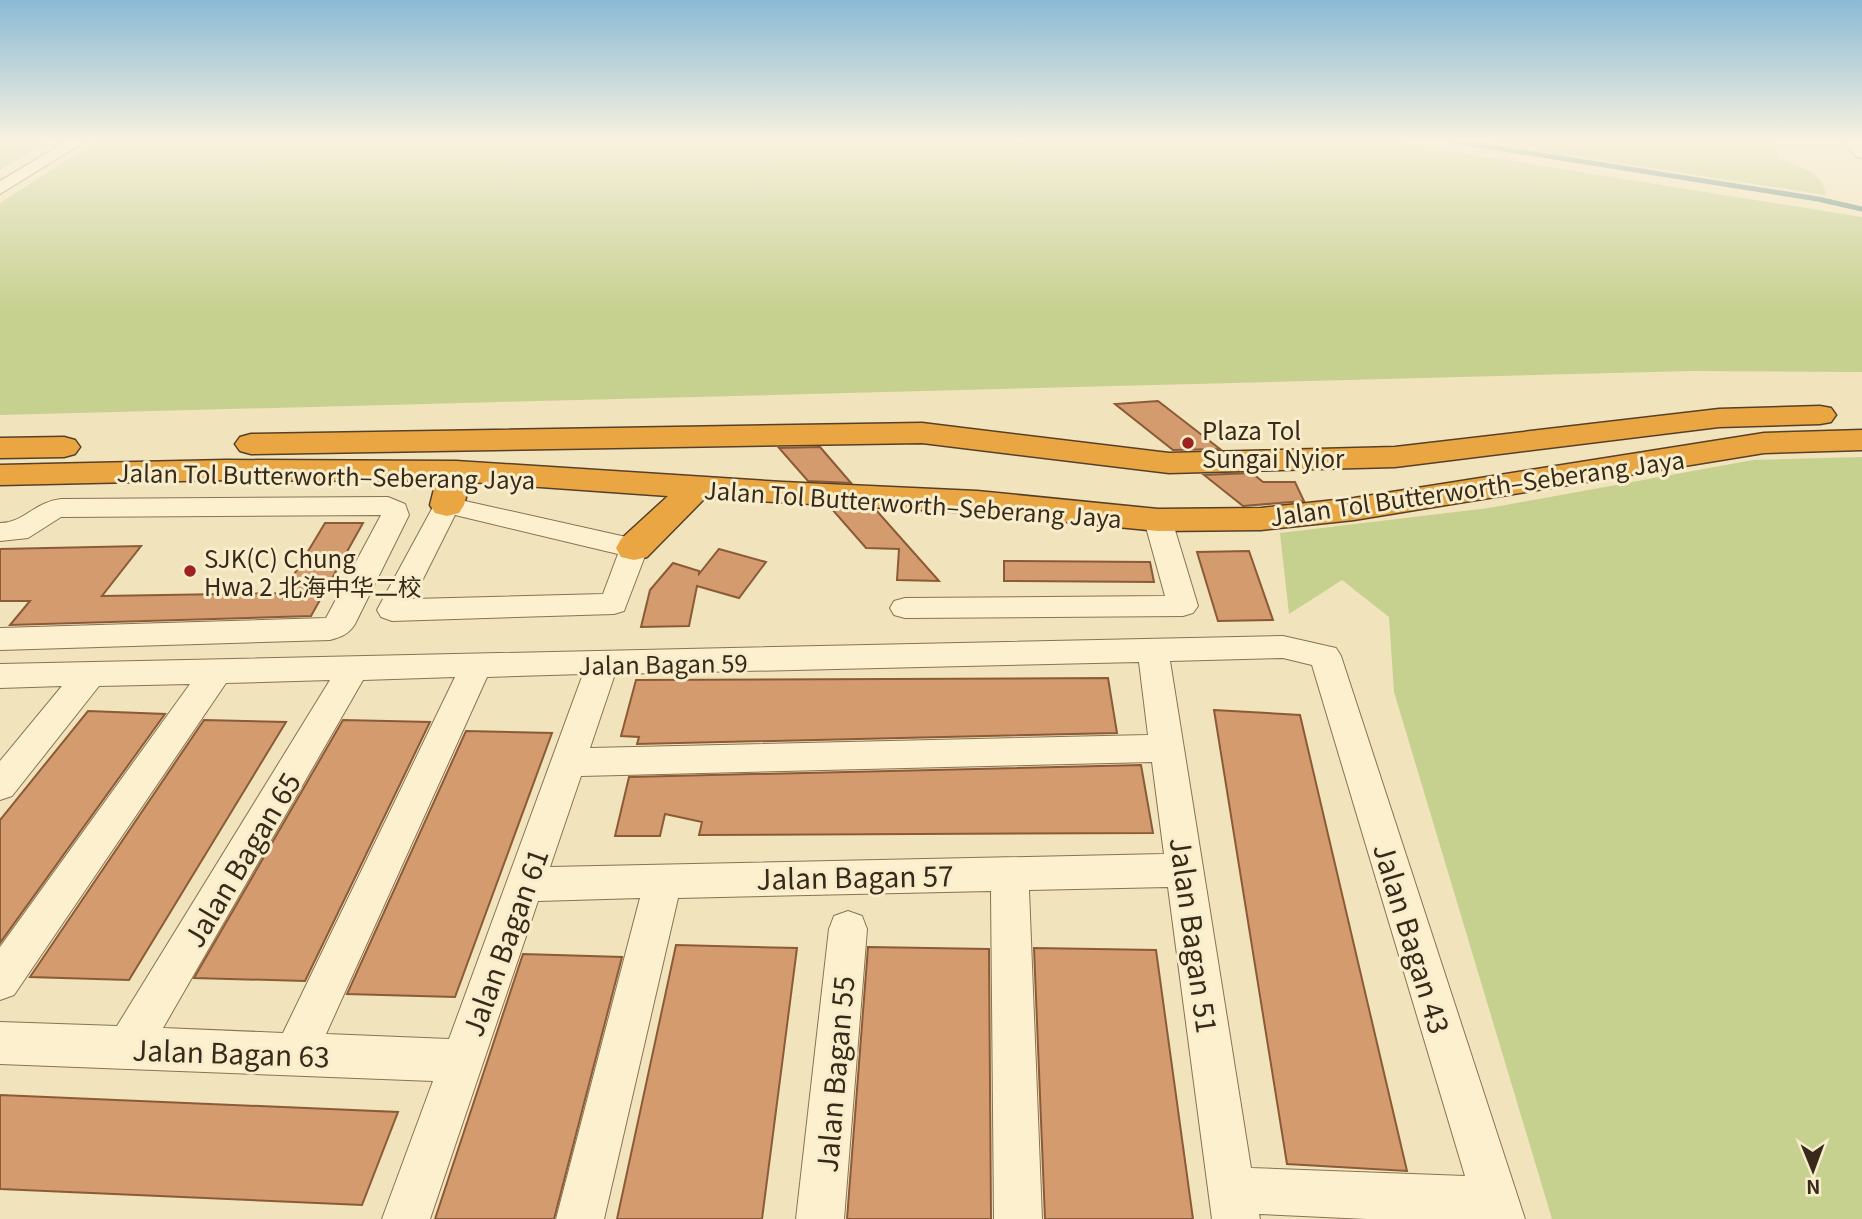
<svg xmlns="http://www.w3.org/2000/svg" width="1862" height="1219" font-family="Georgia,'Noto Sans SC',serif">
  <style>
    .green { fill: #c6d08f }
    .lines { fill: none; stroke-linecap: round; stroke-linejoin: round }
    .stream { stroke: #679087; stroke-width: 5 }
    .building { fill: #d39b6e; stroke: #8b5b38; stroke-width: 2 }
    .minor-casing { stroke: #8a7254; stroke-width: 2 }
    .highway-casing { stroke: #574029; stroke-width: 3 }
    .minor { fill: #fcf0cf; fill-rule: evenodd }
    .highway { fill: #eaa643; fill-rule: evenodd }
    .poi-dot { fill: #9e221f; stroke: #f8edcb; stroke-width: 2.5 }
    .labels { text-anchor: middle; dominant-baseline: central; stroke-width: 6; stroke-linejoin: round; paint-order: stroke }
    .poi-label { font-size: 24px; fill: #38291a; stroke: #f8edcb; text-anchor: start }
    .street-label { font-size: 24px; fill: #38291a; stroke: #f8edcb }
    .near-street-label { font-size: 28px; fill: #38291a; stroke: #f8edcb }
  </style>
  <rect width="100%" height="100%" fill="#f1e3bb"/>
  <g class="green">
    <path d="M0,141H48L0,170Z"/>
    <path d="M97,141H1386L1862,217V372L1692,371L0,415V203Z"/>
    <path d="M1476,141H1776L1777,158C1798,167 1823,170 1826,195Z"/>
    <path d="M1862,457V1219H1552L1394,692L1389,617L1342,580L1289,614L1280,533L1489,508L1753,460Z"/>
  </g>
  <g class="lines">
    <path class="stream" d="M1453,141L1818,199L1862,209"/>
  </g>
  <g class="building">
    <path d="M1158,401L1220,449L1173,450L1115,404Z"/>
    <path d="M820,447L851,483L808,481L779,448Z"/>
    <path d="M1252,473L1263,482H1295L1304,501L1243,506L1204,475Z"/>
    <path d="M831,508L876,510L939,581L897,580L899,549L866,548Z"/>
    <path d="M325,523H363L311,616L10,625L30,601H0V549L141,546L102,596L283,593Z"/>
    <path d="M719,549L766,562L739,598L697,586L689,626L641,627L650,590L673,563L699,571V574Z"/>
    <path d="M1249,551L1273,620L1218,621L1197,552Z"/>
    <path d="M1004,561L1150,562L1154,582L1004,581Z"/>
    <path d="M1108,678L1117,733L637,744L639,737L621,736L636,680Z"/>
    <path d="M1214,710L1300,715L1407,1171L1287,1164Z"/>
    <path d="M88,711L165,714L0,943V820Z"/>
    <path d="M204,720L286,722L129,980L30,977Z"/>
    <path d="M343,720L430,722L305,981L194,978Z"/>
    <path d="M466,731L552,733L455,997L347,994Z"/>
    <path d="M1141,765L1153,833L699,835L702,822L665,814L660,836H615L629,777Z"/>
    <path d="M676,945L797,948L762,1219H617Z"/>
    <path d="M868,947L989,949L991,1219H847Z"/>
    <path d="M1034,948L1156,950L1193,1219H1045Z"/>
    <path d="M523,954L622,957L554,1219H435Z"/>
    <path d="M0,1095L398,1112L362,1205L0,1189Z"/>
  </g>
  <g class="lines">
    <defs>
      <g id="minor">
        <path d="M66,141H86L0,194V181Z"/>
        <path d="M1862,141V158L1856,157L1844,142Z"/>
        <path d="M388,497L405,504L409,515L355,624C349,634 341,637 330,640L0,650V628L326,618L381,515L61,517L28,538L0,541V523C24,523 34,502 61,499Z"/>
        <path d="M447,497L644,541L648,548L624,611L614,614L392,621L381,617L377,610L434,505L438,499ZM455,515L618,554L603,594L413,599Z"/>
        <path d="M1158,511L1168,514L1172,520L1198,606L1193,613L1183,616L905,618L894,615L890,608L894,601L905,598L1165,596L1144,520L1148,514Z"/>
        <path d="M1283,636L1336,648L1341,656L1525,1219H1367L1259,1214L1260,1219H1212L1168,887L1029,890L1042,1219H994L991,891L678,898L604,1219H556L640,898L538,901L430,1219H382L433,1081L0,1064V1022L117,1026L330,680L226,683L14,995L0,1000V947L190,684L99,686L12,796L0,800V761L62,686L0,688V664ZM1283,658L1312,665L1465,1176L1251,1168L1170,661ZM1139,662L1148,735L590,748L615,674ZM583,674L449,1039L326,1034L487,677ZM455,677L283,1033L163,1028L363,680ZM1152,762L1164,854L550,867L581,776Z"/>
        <path d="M848,911L862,916L867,929L844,1219H796L829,929L834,916Z"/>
      </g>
      <g id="highway">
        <path d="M1820,406L1831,408L1836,415L1831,422L1820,424L1719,427L1395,467L1169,473L922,443L251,454L240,451L235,444L240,437L251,434L922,423L1169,453L1395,447L1719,409Z"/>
        <path d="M1862,430V450L1764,453L1354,520L1261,530L1158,531L977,513L705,498L647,557L634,560L621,557L616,548L621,539L668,496L470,482L464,505L459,513L447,516L435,513L430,505L436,481L226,480L0,485V465L226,460L456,461L783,482L977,491L1158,509L1261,508L1354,498L1764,433Z"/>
        <path d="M64,437L75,440L80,447L75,454L64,457L0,458V438Z"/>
      </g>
    </defs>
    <use href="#minor" class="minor-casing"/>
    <use href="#highway" class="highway-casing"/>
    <use href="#minor" class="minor"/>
    <use href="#highway" class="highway"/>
  </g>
  <linearGradient id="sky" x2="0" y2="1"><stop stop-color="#8bbad5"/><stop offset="0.45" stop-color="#f9f2e0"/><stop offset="1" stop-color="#f9f2e0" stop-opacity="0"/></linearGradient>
  <rect width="1862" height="312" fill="url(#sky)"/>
  <g class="poi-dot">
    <circle cx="1188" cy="443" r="7"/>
    <circle cx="190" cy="571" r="7"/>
  </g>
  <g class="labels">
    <g class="poi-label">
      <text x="1202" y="429">Plaza Tol<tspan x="1202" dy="28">Sungai Nyior</tspan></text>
      <text x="204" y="557">SJK(C) Chung<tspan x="204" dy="28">Hwa 2 北海中华二校</tspan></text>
    </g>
    <g class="street-label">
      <text transform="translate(326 475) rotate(1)">Jalan Tol Butterworth–Seberang Jaya</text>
      <text transform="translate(1477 487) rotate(-8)">Jalan Tol Butterworth–Seberang Jaya</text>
      <text transform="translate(913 503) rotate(4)">Jalan Tol Butterworth–Seberang Jaya</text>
      <text transform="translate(663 663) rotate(-1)">Jalan Bagan 59</text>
    </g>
    <g class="near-street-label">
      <text transform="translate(241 859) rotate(-59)">Jalan Bagan 65</text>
      <text transform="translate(855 876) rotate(-1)">Jalan Bagan 57</text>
      <text transform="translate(1195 935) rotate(82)">Jalan Bagan 51</text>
      <text transform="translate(1413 938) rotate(73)">Jalan Bagan 43</text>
      <text transform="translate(504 942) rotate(-70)">Jalan Bagan 61</text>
      <text transform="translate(231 1052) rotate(2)">Jalan Bagan 63</text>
      <text transform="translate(834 1074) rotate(-85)">Jalan Bagan 55</text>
    </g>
  </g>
  <g transform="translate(1813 1170) rotate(179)" stroke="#f8edcb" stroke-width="5" paint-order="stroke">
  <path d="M0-5L12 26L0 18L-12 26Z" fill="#38291a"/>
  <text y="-10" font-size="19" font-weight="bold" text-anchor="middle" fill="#38291a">N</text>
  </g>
</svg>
